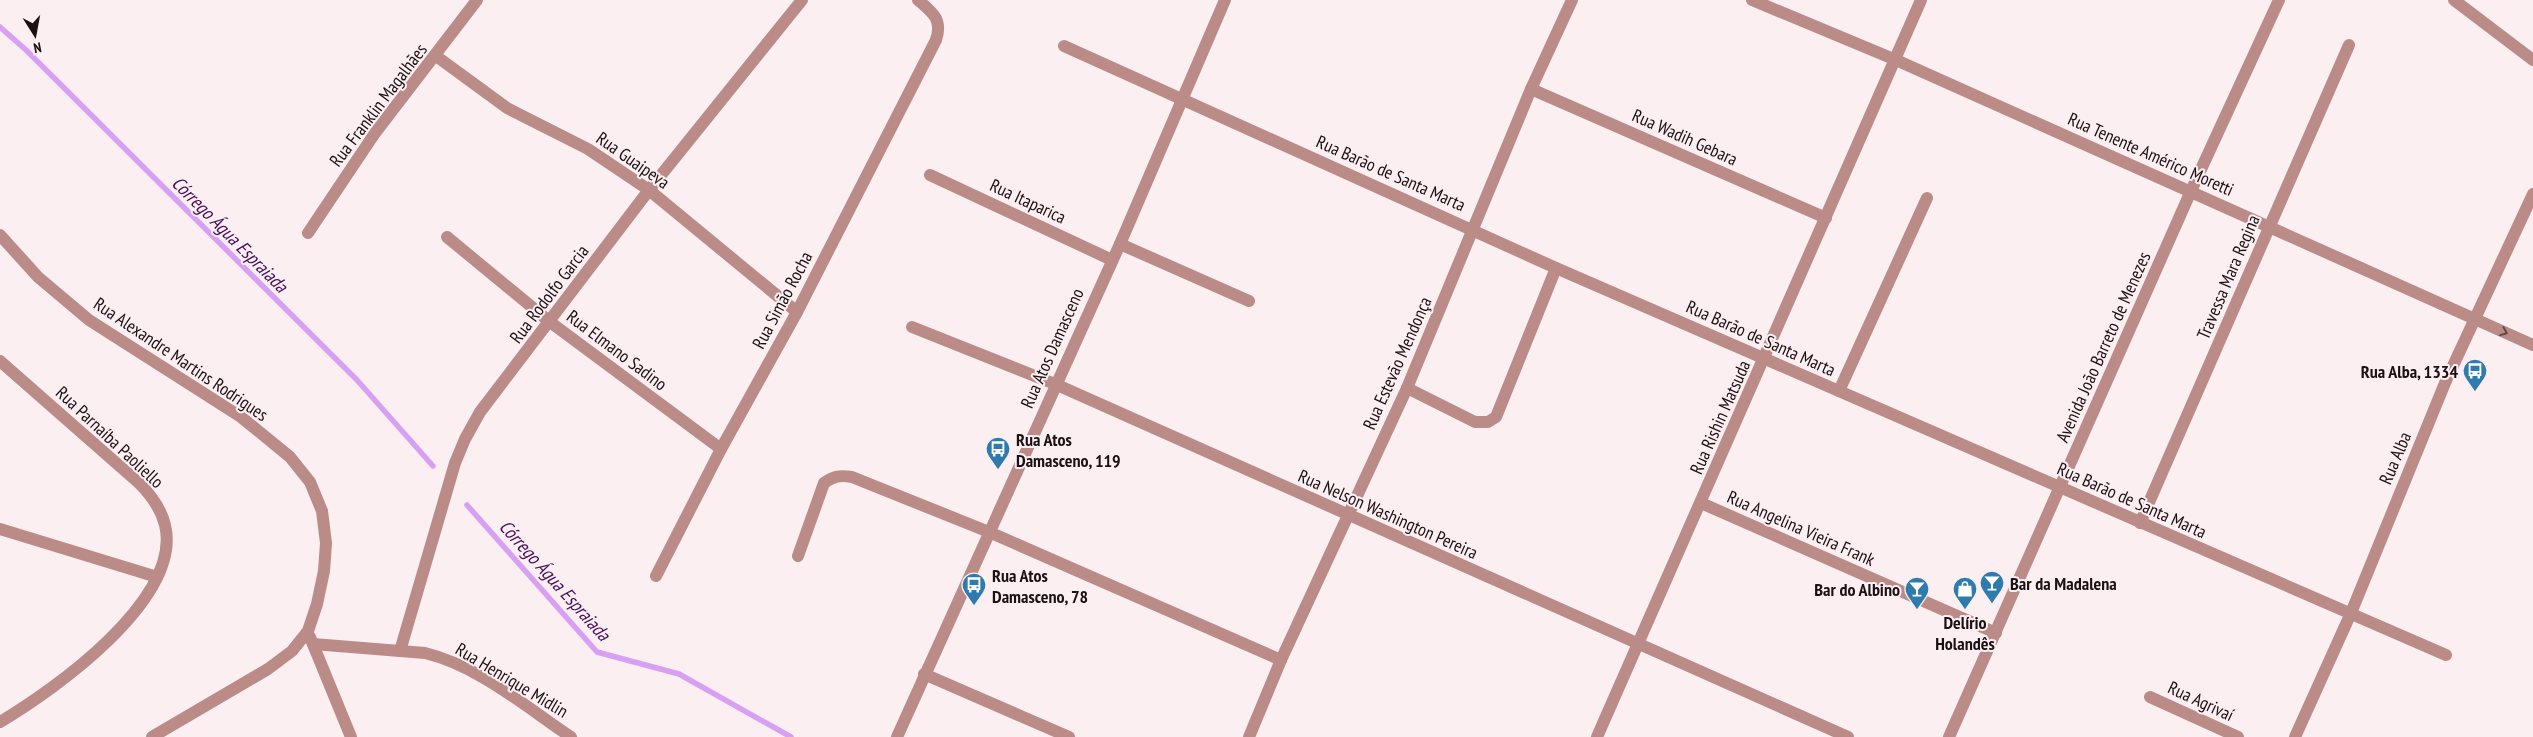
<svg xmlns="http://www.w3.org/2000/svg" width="2533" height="737" font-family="'PT Sans Narrow',sans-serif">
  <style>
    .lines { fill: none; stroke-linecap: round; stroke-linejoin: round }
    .stream { stroke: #d7a0f3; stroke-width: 5.5 }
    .minor { stroke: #bb8c87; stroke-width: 12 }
    .oneway { stroke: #634848 }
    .labels { text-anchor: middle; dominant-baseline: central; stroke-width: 4; stroke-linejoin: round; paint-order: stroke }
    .street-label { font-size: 18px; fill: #1b1114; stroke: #fceff2 }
    .poi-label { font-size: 18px; font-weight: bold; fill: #1b1114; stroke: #fceff2; text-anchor: start }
    .water-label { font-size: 19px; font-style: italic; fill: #451059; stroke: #fceff2 }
  </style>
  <rect width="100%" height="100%" fill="#fceff2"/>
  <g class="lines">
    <g class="stream">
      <path d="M0,27L26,50L357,380L433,466"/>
      <path d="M467,505L597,652L679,674L791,737"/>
    </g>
    <g class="minor">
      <path d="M1752,0L1896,60L2533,345"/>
      <path d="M2454,0L2533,60"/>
      <path d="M1064,46L1556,268L2446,655"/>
      <path d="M436,56L507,108L588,149L649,190L797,312"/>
      <path d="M1531,89L1826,218"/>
      <path d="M930,175L1112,260"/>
      <path d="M308,233L375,133L477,0"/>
      <path d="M0,235L38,277L89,320L241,417L290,457L310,482L322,511L326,543L324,571L317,604L308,631L292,651L268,669L152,737"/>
      <path d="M447,237L550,322L721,449"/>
      <path d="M1120,244L1249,301"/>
      <path d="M912,327L1055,384L1848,737"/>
      <path d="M0,361L139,483C151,495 161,508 165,525C183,599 54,690 0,722"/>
      <path d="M1407,388L1475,422H1488L1496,417L1556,268"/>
      <path d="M1839,391L1927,198"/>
      <path d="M1701,503L1996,633"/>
      <path d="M2140,523L2349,45"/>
      <path d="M0,529L157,577"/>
      <path d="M798,556L824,483C834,476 840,475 852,477L989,532L1281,660"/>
      <path d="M656,576L721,449L797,312L936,40C943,19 932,12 918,0"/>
      <path d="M310,637L351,737"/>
      <path d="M313,644L425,653C479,666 526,707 571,737"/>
      <path d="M400,651L455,463L465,439L480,412L649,190L802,0"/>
      <path d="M924,674L1069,737"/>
      <path d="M2150,697L2238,737"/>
      <path d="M897,737L1120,244L1225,0"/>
      <path d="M1249,737L1281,660L1407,388L1531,89L1572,0"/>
      <path d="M1597,737L1921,0"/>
      <path d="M1949,737L2191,191L2279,0"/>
      <path d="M2295,737L2351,613L2445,383L2533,194"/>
    </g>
  </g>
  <defs><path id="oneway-chevron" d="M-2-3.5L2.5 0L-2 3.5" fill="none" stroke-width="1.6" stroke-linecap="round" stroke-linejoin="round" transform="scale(1.25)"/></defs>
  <use class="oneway" href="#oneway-chevron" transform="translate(2504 332) rotate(22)"/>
  <defs>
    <symbol id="bus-pin" viewBox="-11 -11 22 30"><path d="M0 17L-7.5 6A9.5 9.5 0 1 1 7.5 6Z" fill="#2f7bae" stroke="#fceff2"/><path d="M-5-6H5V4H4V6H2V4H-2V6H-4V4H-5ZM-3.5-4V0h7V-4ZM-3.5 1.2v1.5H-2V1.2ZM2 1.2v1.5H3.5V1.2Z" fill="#fff"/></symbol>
    <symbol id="bar-pin" viewBox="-11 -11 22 30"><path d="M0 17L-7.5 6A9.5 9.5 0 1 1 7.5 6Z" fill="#2f7bae" stroke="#fceff2"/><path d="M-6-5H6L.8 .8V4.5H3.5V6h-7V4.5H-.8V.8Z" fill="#fff"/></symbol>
    <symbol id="shop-pin" viewBox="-11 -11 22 30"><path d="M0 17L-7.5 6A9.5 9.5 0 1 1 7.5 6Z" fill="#2f7bae" stroke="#fceff2"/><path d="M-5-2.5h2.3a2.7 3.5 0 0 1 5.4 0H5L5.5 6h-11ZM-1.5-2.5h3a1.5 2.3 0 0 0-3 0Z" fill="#fff"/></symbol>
  </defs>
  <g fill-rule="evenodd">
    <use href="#bus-pin" x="2461" y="357" width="28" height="38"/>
    <use href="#bus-pin" x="984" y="435" width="28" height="38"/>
    <use href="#bar-pin" x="1978" y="569" width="28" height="38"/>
    <use href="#bus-pin" x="960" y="571" width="28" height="38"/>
    <use href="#bar-pin" x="1903" y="575" width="28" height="38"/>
    <use href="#shop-pin" x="1951" y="575" width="28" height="38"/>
  </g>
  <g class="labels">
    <g class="street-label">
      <text transform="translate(378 105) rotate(-53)">Rua Franklin Magalhães</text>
      <text transform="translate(1685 137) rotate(24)">Rua Wadih Gebara</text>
      <text transform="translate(2151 154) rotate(24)">Rua Tenente Américo Moretti</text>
      <text transform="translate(633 160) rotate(35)">Rua Guaipeva</text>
      <text transform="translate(1391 173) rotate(24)">Rua Barão de Santa Marta</text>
      <text transform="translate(1028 201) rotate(25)">Rua Itaparica</text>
      <text transform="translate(2228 277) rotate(-67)">Travessa Mara Regina</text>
      <text transform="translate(549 294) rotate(-53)">Rua Rodolfo Garcia</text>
      <text transform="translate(782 300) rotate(-62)">Rua Simão Rocha</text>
      <text transform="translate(1761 338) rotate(24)">Rua Barão de Santa Marta</text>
      <text transform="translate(2103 347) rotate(-66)">Avenida João Barreto de Menezes</text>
      <text transform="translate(1052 348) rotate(-66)">Rua Atos Damasceno</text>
      <text transform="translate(617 350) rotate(37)">Rua Elmano Sadino</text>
      <text transform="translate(181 359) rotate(34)">Rua Alexandre Martins Rodrigues</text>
      <text transform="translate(1397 363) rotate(-66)">Rua Estevão Mendonça</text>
      <text transform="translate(1720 417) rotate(-66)">Rua Rishin Matsuda</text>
      <text transform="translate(110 437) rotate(43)">Rua Parnaíba Paoliello</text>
      <text transform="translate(2395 458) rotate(-67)">Rua Alba</text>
      <text transform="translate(2132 500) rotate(24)">Rua Barão de Santa Marta</text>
      <text transform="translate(1388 514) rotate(24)">Rua Nelson Washington Pereira</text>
      <text transform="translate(1801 528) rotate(24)">Rua Angelina Vieira Frank</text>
      <text transform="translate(512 680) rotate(31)">Rua Henrique Midlin</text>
      <text transform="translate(2201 701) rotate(25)">Rua Agrivaí</text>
    </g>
    <g class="poi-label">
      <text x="2458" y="371" text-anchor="end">Rua Alba, 1334</text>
      <text x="1016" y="439">Rua Atos<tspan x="1016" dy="21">Damasceno, 119</tspan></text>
      <text x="992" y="575">Rua Atos<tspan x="992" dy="21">Damasceno, 78</tspan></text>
      <text x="2010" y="583">Bar da Madalena</text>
      <text x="1900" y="589" text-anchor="end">Bar do Albino</text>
      <text x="1965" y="622" text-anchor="middle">Delírio<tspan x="1965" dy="21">Holandês</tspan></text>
    </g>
    <g class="water-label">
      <text transform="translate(230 234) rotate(45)">Córrego Água Espraiada</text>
      <text transform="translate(555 580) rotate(48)">Córrego Água Espraiada</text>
    </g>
  </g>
  <g transform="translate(35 35) rotate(169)" stroke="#fceff2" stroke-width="4" paint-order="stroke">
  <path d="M0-4L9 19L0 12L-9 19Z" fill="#1b1114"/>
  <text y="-8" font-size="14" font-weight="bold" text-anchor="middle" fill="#1b1114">N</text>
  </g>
</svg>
